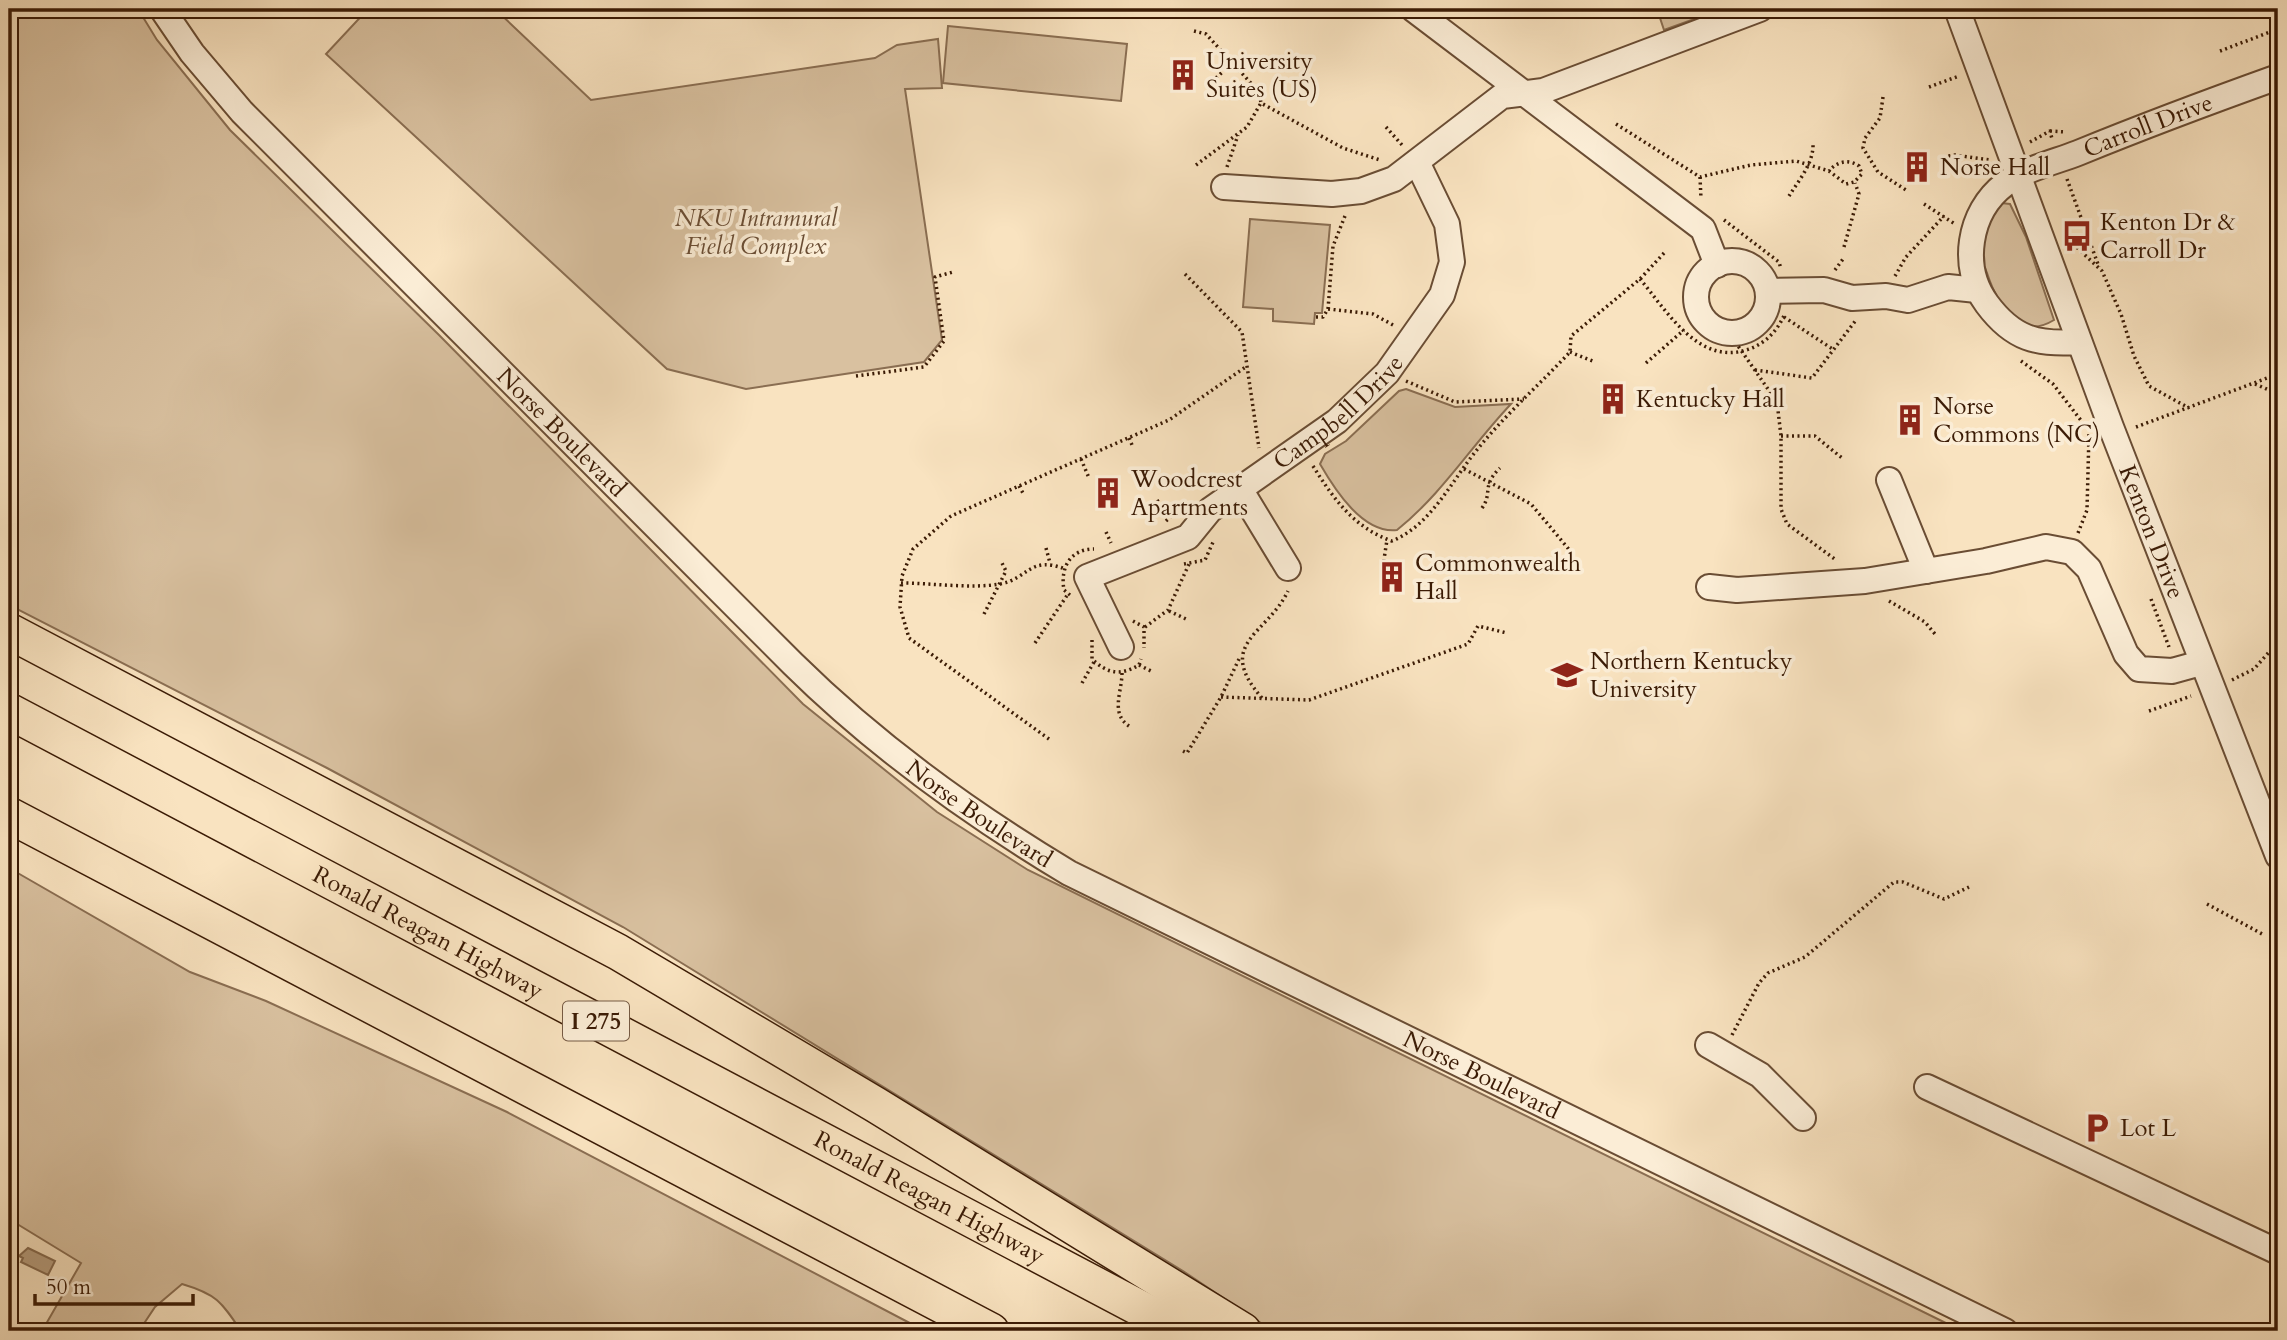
<svg xmlns="http://www.w3.org/2000/svg" width="2287" height="1340" font-family="Cardo,serif">
  <style>
    .green { fill: #d9c1a0; stroke: #8a6e52; stroke-width: 2 }
    .water { fill: #b89f80; stroke: #866a4f; stroke-width: 2 }
    .lines { fill: none; stroke-linecap: round; stroke-linejoin: round }
    .minor-casing { stroke: #6a4d34; stroke-width: 28 }
    .highway-casing { stroke: #3b1b05; stroke-width: 38 }
    .path { stroke: #3b1b05; stroke-width: 3.5; stroke-dasharray: 2 3.5; stroke-linecap: butt }
    .minor { stroke: #fbedd6; stroke-width: 24 }
    .highway { stroke: #f9e3c0; stroke-width: 35 }
    .labels { text-anchor: middle; dominant-baseline: central; stroke-width: 7; stroke-linejoin: round; paint-order: stroke }
    .shield { fill: #fbedd6; stroke: #755a44; stroke-width: 2 }
    .shield-label { font-size: 23px; font-weight: bold; fill: #3b1b05 }
    .poi-label { font-size: 24px; fill: #3b1b05; stroke: #fbedd6; text-anchor: start }
    .street-label { font-size: 24px; fill: #3b1b05; stroke: #fbedd6 }
    .park-label { font-size: 24px; font-style: italic; fill: #6a4d34; stroke: #fbedd6 }
  </style>
  <rect width="100%" height="100%" fill="#f9e3c0"/>
  <filter id="stains"><feTurbulence type="fractalNoise" baseFrequency=".00286" numOctaves="4"/><feColorMatrix values="0 0 0 0 .2 0 0 0 0 .09 0 0 0 0 .02 0 0 0 .5 -.17"/></filter>
  <radialGradient id="worn" r=".72"><stop offset=".6" stop-color="#630" stop-opacity="0"/><stop offset="1" stop-color="#630" stop-opacity=".3"/></radialGradient>
  <g class="green">
    <path d="M24,9H138L157,40L230,130L439,335L803,704L937,812L1028,870L1962,1331H1273L1183,1271L623,927L327,768L9,605V14Z"/>
    <path d="M368,9H495L591,100L875,58L897,45L938,39L942,88L905,89L942,340L924,362L746,389L667,369L326,54Z"/>
    <path d="M1657,9H1722L1664,30Z"/>
    <path d="M948,26L1127,44L1121,101L943,83Z"/>
    <path d="M2001,203L2010,204L2026,237L2054,320C2018,342 1997,303 1987,273C1985,267 1980,259 1980,252C1980,232 1990,219 2001,203Z"/>
    <path d="M1250,219L1330,225L1322,313H1315L1314,324L1273,321V309L1243,307Z"/>
    <path d="M1406,389L1455,407L1511,404C1472,445 1442,494 1397,530C1363,534 1335,490 1320,464L1325,454L1346,441L1399,391Z"/>
    <path d="M9,868L190,972L266,1001L507,1112L925,1331H241C221,1301 216,1294 182,1284L155,1307L139,1331H42L81,1263L9,1219Z"/>
  </g>
  <path class="water" d="M28,1248L55,1261L48,1275L21,1262L23,1258L19,1256Z"/>
  <g class="lines">
    <defs>
      <g id="minor">
        <path id="s1" d="M162,9L192,53L242,112L793,664C876,746 969,813 1069,873L2005,1331"/>
        <path d="M1413,9L1703,229L1717,265"/>
        <path id="s2" d="M1957,9L2111,427L2278,856"/>
        <path d="M1224,187L1332,194L1361,191L1394,179L1502,96L1543,91L1760,9"/>
        <circle cx="1732" cy="297" r="36"/>
        <path d="M1768,291L1824,290L1852,298L1886,296L1908,300L1948,287L1977,290"/>
        <path id="s3" d="M2079,342C2037,345 2013,339 1987,304C1960,268 1968,212 2005,184C2024,169 2055,162 2078,153C2144,126 2211,101 2278,77"/>
        <path d="M1889,480L1926,571"/>
        <path d="M1240,489L1288,568"/>
        <path d="M1709,587L1737,590L1865,581L1986,561L2046,547L2072,552L2089,569L2126,654L2139,669L2172,671L2201,663"/>
        <path id="s4" d="M1121,647L1087,577L1188,537L1210,510L1337,421L1387,373L1442,295L1452,262L1447,224L1417,162"/>
        <path d="M1708,1045L1760,1075L1803,1118"/>
        <path d="M1927,1087L2278,1252"/>
      </g>
      <g id="highway">
        <path d="M9,631L618,952L876,1105L1243,1331"/>
        <path id="s5" d="M9,711L1183,1331"/>
        <path d="M9,815L991,1331"/>
      </g>
    </defs>
    <use href="#minor" class="minor-casing"/>
    <use href="#highway" class="highway-casing"/>
    <g class="path">
      <path d="M1927,9L1935,14"/>
      <path d="M1194,31L1206,34L1259,92L1261,103L1343,148L1380,160"/>
      <path d="M2220,51L2278,29"/>
      <path d="M1216,78L1232,63"/>
      <path d="M1929,87L1959,76"/>
      <path d="M1883,97L1880,118L1865,138L1863,148L1878,172L1906,190"/>
      <path d="M1616,124L1700,177L1751,165L1796,161L1829,171L1846,184L1854,182L1862,174L1859,166C1849,159 1837,161 1829,171"/>
      <path d="M1386,127L1402,145"/>
      <path d="M2050,131L2066,132"/>
      <path d="M2030,142L2050,131L2052,139"/>
      <path d="M1943,157L1955,155L1990,160"/>
      <path d="M1196,165L1247,127L1261,103"/>
      <path d="M1227,167L1238,135"/>
      <path d="M1700,177L1701,199"/>
      <path d="M2067,179L2099,267"/>
      <path d="M1789,196C1799,180 1814,163 1813,143"/>
      <path d="M1924,204L1955,224"/>
      <path d="M1724,220L1779,262L1781,269"/>
      <path d="M2077,236L2071,242L2102,271L2121,314L2134,356L2149,386L2189,408"/>
      <path d="M1844,247L1859,194L1855,183"/>
      <path d="M1835,270L1843,259"/>
      <path d="M1185,274L1242,332L1259,448"/>
      <path d="M1895,276L1906,257L1944,216"/>
      <path d="M1640,279C1667,311 1698,365 1746,350C1764,345 1778,331 1785,313"/>
      <path d="M1328,309L1333,246L1345,216"/>
      <path d="M1316,317H1323L1328,309L1373,314L1393,325"/>
      <path d="M1784,317L1834,350"/>
      <path d="M1729,333L1777,402L1781,436V509L1787,524L1836,560"/>
      <path d="M1570,352L1595,362"/>
      <path d="M2021,361L2053,384L2086,427"/>
      <path d="M1646,363L1684,330"/>
      <path d="M1755,370L1812,378L1856,320"/>
      <path d="M856,376L924,367L944,341L935,277L953,272"/>
      <path d="M1406,381L1455,402L1524,399"/>
      <path d="M2255,384L2278,394"/>
      <path d="M2136,427L2278,374"/>
      <path d="M1781,436H1815L1842,458"/>
      <path d="M1129,438L1132,445"/>
      <path d="M1081,459L1089,478"/>
      <path d="M1313,466C1333,498 1354,528 1392,541C1431,525 1451,482 1476,451C1504,416 1539,385 1570,352L1571,336L1640,279L1665,252"/>
      <path d="M1464,469L1531,504L1572,553"/>
      <path d="M1196,479L1203,487"/>
      <path d="M1019,486L1023,493"/>
      <path d="M1157,500L1169,518"/>
      <path d="M1482,508C1493,493 1481,486 1500,468"/>
      <path d="M1166,521L1178,510"/>
      <path d="M1106,532L1111,543"/>
      <path d="M2078,533L2087,510L2089,434"/>
      <path d="M1046,548L1050,563"/>
      <path d="M1184,564L1205,560L1214,540"/>
      <path d="M1382,572L1387,540"/>
      <path d="M901,583C931,583 971,589 1000,584C1028,579 1030,555 1065,569"/>
      <path d="M1070,595L1064,590C1060,568 1070,549 1094,549"/>
      <path d="M2151,599L2169,647"/>
      <path d="M1889,601L1925,622L1935,634"/>
      <path d="M1169,611L1186,619"/>
      <path d="M984,614L1006,571L1002,563"/>
      <path d="M1133,621L1144,627V648"/>
      <path d="M1145,627L1168,610L1189,564"/>
      <path d="M1092,640V659C1108,674 1120,676 1139,665L1141,659"/>
      <path d="M1035,643L1068,594"/>
      <path d="M1139,665L1151,671"/>
      <path d="M1122,673C1122,692 1110,713 1129,726"/>
      <path d="M2232,680L2254,669L2278,642"/>
      <path d="M1082,683L1094,662"/>
      <path d="M1221,697L1309,700L1468,644L1478,626L1507,633"/>
      <path d="M1262,698C1214,643 1267,635 1288,591"/>
      <path d="M2149,711L2191,696"/>
      <path d="M1049,739L909,638L900,607L902,576L913,549L951,516L1169,420L1247,366"/>
      <path d="M1183,751L1187,753L1221,697L1240,657"/>
      <path d="M2207,904L2264,935"/>
      <path d="M1732,1035L1759,983L1768,973L1805,957L1894,882H1903L1944,899L1969,887"/>
    </g>
    <use href="#minor" class="minor"/>
    <use href="#highway" class="highway"/>
  </g>
  <defs>
    <symbol id="building-bare" viewBox="-9 -9 18 18"><path d="M-4-6H4V6H1V3H-1V6H-4ZM-2.5-4.3h1.7v1.8h-1.7ZM.8-4.3h1.7v1.8H.8ZM-2.5-1h1.7V.8h-1.7ZM.8-1h1.7V.8H.8Z" fill="#8f2418" stroke="#fbedd6" stroke-width="2.5" paint-order="stroke"/></symbol>
    <symbol id="bus-bare" viewBox="-9 -9 18 18"><path d="M-5-6H5V4H4V6H2V4H-2V6H-4V4H-5ZM-3.5-4V0h7V-4ZM-3.5 1.2v1.5H-2V1.2ZM2 1.2v1.5H3.5V1.2Z" fill="#8f2418" stroke="#fbedd6" stroke-width="2.5" paint-order="stroke"/></symbol>
    <symbol id="university-bare" viewBox="-9 -9 18 18"><path d="M0-5L7-2L0 1L-7-2ZM-4 1L0 2.5L4 1V4Q0 6-4 4Z" fill="#8f2418" stroke="#fbedd6" stroke-width="2.5" paint-order="stroke"/></symbol>
    <symbol id="parking-bare" viewBox="-9 -9 18 18"><path d="M-3.5-5.5H1a3.5 3.5 0 0 1 0 7H-1V5.5H-3.5ZM-1-3.4V-.6H.8a1.4 1.4 0 0 0 0-2.8Z" fill="#8f2418" stroke="#fbedd6" stroke-width="2.5" paint-order="stroke"/></symbol>
  </defs>
  <g fill-rule="evenodd">
    <use href="#building-bare" x="1161" y="53" width="44" height="44"/>
    <use href="#building-bare" x="1895" y="145" width="44" height="44"/>
    <use href="#bus-bare" x="2055" y="214" width="44" height="44"/>
    <use href="#building-bare" x="1591" y="377" width="44" height="44"/>
    <use href="#building-bare" x="1888" y="398" width="44" height="44"/>
    <use href="#building-bare" x="1086" y="471" width="44" height="44"/>
    <use href="#building-bare" x="1370" y="555" width="44" height="44"/>
    <use href="#university-bare" x="1545" y="653" width="44" height="44"/>
    <use href="#parking-bare" x="2075" y="1106" width="44" height="44"/>
  </g>
  <g class="labels">
    <rect class="shield" x="563" y="1001.5" width="66" height="39" rx="5"/>
    <g class="shield-label">
      <text x="596" y="1021">I 275</text>
    </g>
    <g class="poi-label">
      <text x="1206" y="61">University<tspan x="1206" dy="28">Suites (US)</tspan></text>
      <text x="1940" y="167">Norse Hall</text>
      <text x="2100" y="222">Kenton Dr &amp;<tspan x="2100" dy="28">Carroll Dr</tspan></text>
      <text x="1636" y="399">Kentucky Hall</text>
      <text x="1933" y="406">Norse<tspan x="1933" dy="28">Commons (NC)</tspan></text>
      <text x="1131" y="479">Woodcrest<tspan x="1131" dy="28">Apartments</tspan></text>
      <text x="1415" y="563">Commonwealth<tspan x="1415" dy="28">Hall</tspan></text>
      <text x="1590" y="661">Northern Kentucky<tspan x="1590" dy="28">University</tspan></text>
      <text x="2120" y="1128">Lot L</text>
    </g>
    <g class="street-label">
      <text stroke="none"><textPath href="#s3" startOffset="394">Carroll Drive</textPath></text>
      <text stroke="none"><textPath href="#s4" startOffset="383">Campbell Drive</textPath></text>
      <text stroke="none"><textPath href="#s1" startOffset="583">Norse Boulevard</textPath></text>
      <text stroke="none"><textPath href="#s2" startOffset="558">Kenton Drive</textPath></text>
      <text stroke="none"><textPath href="#s1" startOffset="1150">Norse Boulevard</textPath></text>
      <text stroke="none"><textPath href="#s5" startOffset="474">Ronald Reagan Highway</textPath></text>
      <text stroke="none"><textPath href="#s1" startOffset="1717">Norse Boulevard</textPath></text>
      <text stroke="none"><textPath href="#s5" startOffset="1041">Ronald Reagan Highway</textPath></text>
    </g>
    <g class="park-label">
      <text x="756" y="218">NKU Intramural<tspan x="756" dy="28">Field Complex</tspan></text>
    </g>
  </g>
  <rect width="2287" height="1340" fill="none" stroke="#f9e3c0" stroke-width="35"/>
  <rect x="10" y="10" width="2266" height="1319" fill="none" stroke="#3b1b05" stroke-width="3.5"/>
  <rect x="18" y="18" width="2252" height="1305" fill="none" stroke="#3b1b05" stroke-width="2"/>
  <path d="M35 1294v10h158v-10" fill="none" stroke="#3b1b05" stroke-width="3.5"/>
  <text x="46" y="1294" font-size="21" fill="#3b1b05" stroke="#fbedd6" stroke-width="5" paint-order="stroke">50 m</text>
  <rect width="100%" height="100%" filter="url(#stains)"/>
  <rect width="100%" height="100%" fill="url(#worn)"/>
</svg>
